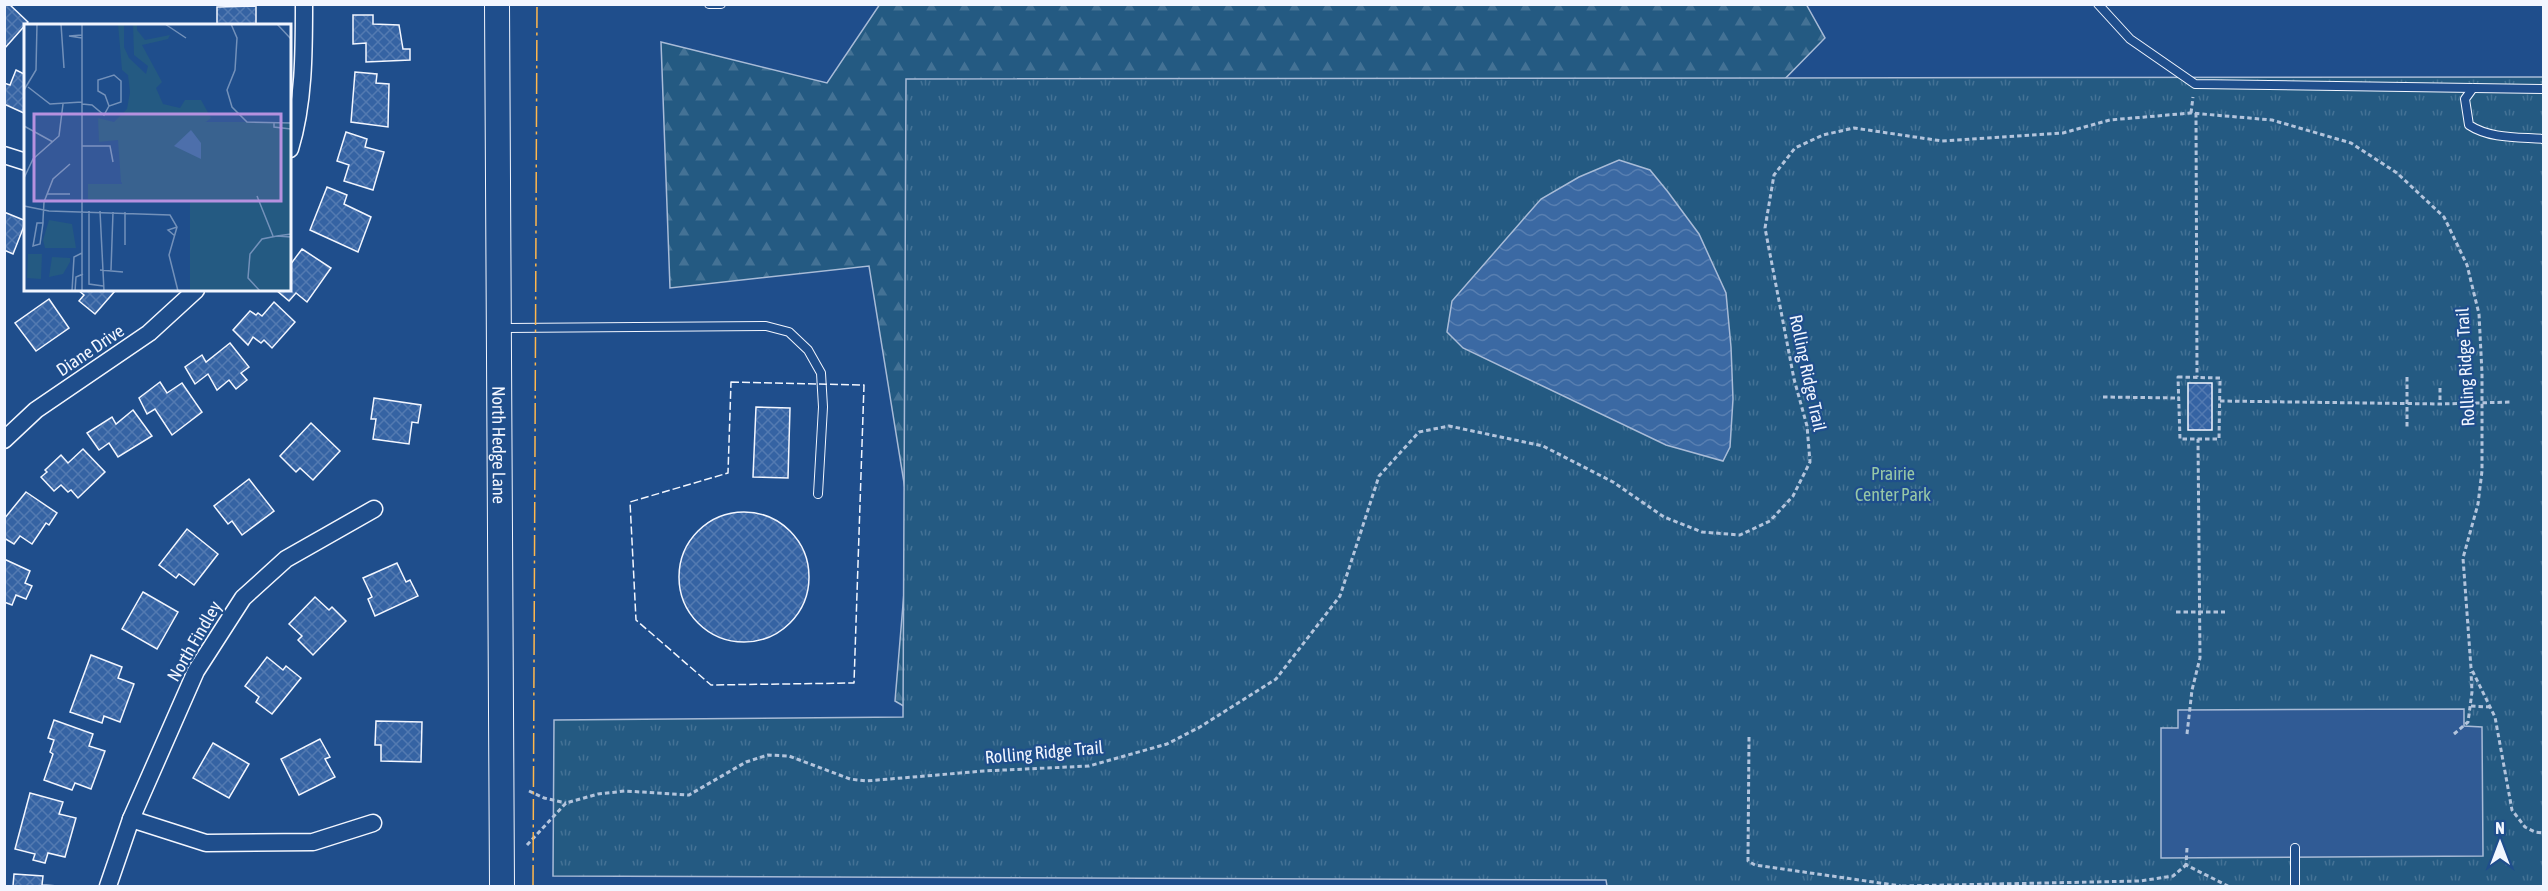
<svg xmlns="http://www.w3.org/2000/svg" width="2548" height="891" font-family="'Asap Condensed',sans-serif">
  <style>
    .forest { fill: url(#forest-firs); stroke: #a8bbd7; stroke-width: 1.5 }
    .park { fill: url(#park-tufts); stroke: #a8bbd7; stroke-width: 1.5 }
    .parking { fill: #305b95; stroke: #a8bbd7; stroke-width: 1.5 }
    .water { fill: url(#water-waves); stroke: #a8bbd7; stroke-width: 1.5 }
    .building { fill: url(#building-cross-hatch); stroke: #f2f6ff; stroke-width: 1.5 }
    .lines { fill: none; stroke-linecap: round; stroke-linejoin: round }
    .lane-casing { stroke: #f2f6ff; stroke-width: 10 }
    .street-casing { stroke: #f2f6ff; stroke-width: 19 }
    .secondary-casing { stroke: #f2f6ff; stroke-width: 26 }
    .path { stroke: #b3c4dc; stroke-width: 3; stroke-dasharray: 4.5 3; stroke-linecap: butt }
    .lane { stroke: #1f4e8c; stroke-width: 8 }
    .street { stroke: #1f4e8c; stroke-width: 16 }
    .secondary { stroke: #1f4e8c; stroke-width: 24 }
    .fence { stroke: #f2f6ff; stroke-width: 1.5; stroke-dasharray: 8 3; stroke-linecap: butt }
    .power { stroke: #ffb74d; stroke-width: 1.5; stroke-dasharray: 21 4.5 3 4.5; stroke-linecap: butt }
    .labels { text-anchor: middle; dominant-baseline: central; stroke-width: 4.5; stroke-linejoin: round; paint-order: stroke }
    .street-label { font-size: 18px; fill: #f2f6ff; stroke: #1f4e8c }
    .park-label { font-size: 18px; fill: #97c8a6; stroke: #1f4e8c }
    .inset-road { fill: none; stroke: #7391ba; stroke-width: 1.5 }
    .view { fill: #b691df; fill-opacity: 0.15; stroke: #b691df; stroke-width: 3 }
    .inset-edge { fill: none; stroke: #f2f6ff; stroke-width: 3 }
  </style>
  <defs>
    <pattern id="forest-firs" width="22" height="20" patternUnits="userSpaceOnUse" patternTransform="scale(1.5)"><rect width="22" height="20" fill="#245a82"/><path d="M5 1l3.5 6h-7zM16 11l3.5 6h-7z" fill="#447295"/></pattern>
    <pattern id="park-tufts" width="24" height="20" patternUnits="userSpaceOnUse" patternTransform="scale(1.5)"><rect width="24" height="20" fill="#245a82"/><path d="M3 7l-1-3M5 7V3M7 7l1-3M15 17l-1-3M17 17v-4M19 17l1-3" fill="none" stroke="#447295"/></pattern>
    <pattern id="water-waves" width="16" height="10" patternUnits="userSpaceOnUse" patternTransform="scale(1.5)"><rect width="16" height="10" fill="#3b69a3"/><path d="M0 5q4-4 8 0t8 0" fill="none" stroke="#587fb1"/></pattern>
    <pattern id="building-cross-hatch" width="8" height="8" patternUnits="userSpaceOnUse" patternTransform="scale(1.5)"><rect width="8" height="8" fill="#3563a3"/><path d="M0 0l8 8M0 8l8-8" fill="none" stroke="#537ab1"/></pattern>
  </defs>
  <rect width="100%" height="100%" fill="#1f4e8c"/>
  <path class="forest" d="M880,4H1806L1825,38L1725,140L943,729L895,701L910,520L869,266L670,288L661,42L827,83Z"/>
  <path class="park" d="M2543,77V886H1607L1606,880L553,876L554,720L903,717L906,79Z"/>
  <path class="parking" d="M2464,709V726L2482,727L2483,856L2161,858V728H2178V710Z"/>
  <path class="water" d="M1619,160L1650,170L1668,192L1699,234L1726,293L1731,347L1733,399L1730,447L1723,461L1666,445L1463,348L1447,332L1452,301L1541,199L1579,177Z"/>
  <g class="building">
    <path d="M4,4H9L28,22L4,49Z"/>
    <path d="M256,6V26H217V7Z"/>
    <path d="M353,15H373V24L399,25L403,49H410V60L366,62V43L353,44Z"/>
    <path d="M16,70L26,75V114L4,104V83L10,85Z"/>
    <path d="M355,72L377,74L376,83L389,84L388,127L351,122Z"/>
    <path d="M346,132L367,139L365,147L384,152L373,190L344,181L349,165L337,161Z"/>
    <path d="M327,187L347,195L344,204L371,217L358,252L310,230Z"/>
    <path d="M4,212L26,221L13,254L4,250Z"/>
    <path d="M302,249L331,268L307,302L296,293L289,301L276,290H290V265Z"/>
    <path d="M78,290H114L115,291L95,314L79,301L84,295Z"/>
    <path d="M49,299L69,328L36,351L15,323Z"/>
    <path d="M274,302L295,322L272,348L264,340L261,343L253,337L248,345L233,330L250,311L256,315L258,313L262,316Z"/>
    <path d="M230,343L249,367L241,373L247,380L236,389L229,380L217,390L208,374L195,384L185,367L202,355L206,362Z"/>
    <path d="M160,382L167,393L182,383L202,412L172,435L155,409L147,414L139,398Z"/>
    <rect x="2188" y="383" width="24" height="47"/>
    <path d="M374,398L421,405L418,423L412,422L409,444L373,439L376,419H371Z"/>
    <path d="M756,407L790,408L788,478L753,477Z"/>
    <path d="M133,410L152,436L118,457L109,443L99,450L87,433L112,417L116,424Z"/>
    <path d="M311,423L340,451L313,480L300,468L296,472L280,456Z"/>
    <path d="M83,449L105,472L78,498L71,490L68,492L61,485L54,491L41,477L47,472L45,470L61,455L68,463Z"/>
    <path d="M249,479L274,511L242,535L232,521L228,524L214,506Z"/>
    <path d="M26,492L57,513L49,525L46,523L32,544L20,536L14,544L4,538V519Z"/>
    <circle cx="744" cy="577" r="65"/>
    <path d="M187,529L218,554L194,585L179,574L176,578L159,565Z"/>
    <path d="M4,559L30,571L25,583L32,586L26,599L16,595L12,605L4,602Z"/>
    <path d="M397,563L406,582L410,580L418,596L375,616L368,599L372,597L363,578Z"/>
    <path d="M143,592L178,612L157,649L122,629Z"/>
    <path d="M315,597L329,610L332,607L346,621L313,655L298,640L302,636L289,624Z"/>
    <path d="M91,655L122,667L118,678L134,684L120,722L104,716L102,723L70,712Z"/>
    <path d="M267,657L283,670L286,666L301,678L272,714L256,702L259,697L245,686Z"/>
    <path d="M54,720L93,734L89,746L105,751L91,789L75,783L72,790L44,780L53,754L50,752L54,740L48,738Z"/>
    <path d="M376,721L422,722L421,762L381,761V745H375Z"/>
    <path d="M320,739L330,757L325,759L335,777L299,795L281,759Z"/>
    <path d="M213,743L249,764L229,798L193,778Z"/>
    <path d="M30,793L63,802L59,814L76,818L65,857L48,853L45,863L33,860L35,854L15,849Z"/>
    <path d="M14,874L43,876L42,885L59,886H13Z"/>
  </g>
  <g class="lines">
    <defs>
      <g id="lane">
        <path d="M709,4H721"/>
        <path d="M2098,4L2130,39L2195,84L2544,89"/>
        <path d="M2473,88L2465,99L2469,125C2490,139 2519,137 2544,139"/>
        <path d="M500,328L766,326L789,332L808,350L821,373L823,407L818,494"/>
        <path d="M2295,848V886"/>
      </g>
      <g id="street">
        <path d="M290,149C304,103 304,52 304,4"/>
        <path d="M4,155L26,162"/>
        <path d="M4,440L36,410L149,333L196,290"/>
        <path d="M131,819L206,843L313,842L373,823"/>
        <path d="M108,886L131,819L196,671L243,598L286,559L374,509"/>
      </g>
      <g id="secondary">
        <path id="s1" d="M497,4L502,886"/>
      </g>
    </defs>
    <use href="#lane" class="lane-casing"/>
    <use href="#street" class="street-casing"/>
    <use href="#secondary" class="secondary-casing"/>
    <g class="path">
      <path d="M2191,113L2193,97"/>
      <path d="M2196,113L2197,377"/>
      <path d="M2178,377L2220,378L2219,439H2180Z"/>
      <path d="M2407,377V428"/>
      <path d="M2440,388V404"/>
      <path d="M2103,397L2179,398"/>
      <path d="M2220,401L2440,404L2512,402"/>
      <path d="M2176,612H2225"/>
      <path d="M2471,706L2490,707"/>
      <path d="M2187,734L2192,690L2200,658L2198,439"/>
      <path d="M2454,734L2468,722L2472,692L2471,672"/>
      <path d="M1749,737L1748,861L1755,865L1901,886"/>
      <path d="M529,791L544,798L566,803"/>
      <path d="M527,845L566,803L598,794L625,791L689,795L746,762L768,755L789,756L850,779L866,781L984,771L1089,766L1167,744L1200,727L1276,679L1340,596L1379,476L1419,432L1449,426L1543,446L1613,482L1664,517L1702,532L1740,535L1770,521L1793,496L1810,462L1807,426L1794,379L1765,228L1774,175L1795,148L1823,135L1854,128L1942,141L2063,133L2110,120L2191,113L2272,120L2351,143L2397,173L2444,217L2467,265L2479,314L2482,373V471L2478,504L2463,558L2471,668L2495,717L2512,810L2525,827L2535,832L2544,833"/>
      <path d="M2187,848L2186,865L2228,886"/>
      <path d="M1902,886L2140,881L2173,876L2186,865"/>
    </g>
    <use href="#lane" class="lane"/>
    <use href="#street" class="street"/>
    <use href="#secondary" class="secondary"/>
    <path class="fence" d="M731,382L864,385L854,683L711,685L636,620L630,502L728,473Z"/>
    <path class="power" d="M533,886L537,4"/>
  </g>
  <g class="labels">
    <g class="street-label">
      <text transform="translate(90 350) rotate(-34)">Diane Drive</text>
      <text transform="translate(2465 367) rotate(-93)">Rolling Ridge Trail</text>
      <text transform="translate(1808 373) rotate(78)">Rolling Ridge Trail</text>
      <text stroke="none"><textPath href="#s1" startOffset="441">North Hedge Lane</textPath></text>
      <text transform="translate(194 641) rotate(-60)">North Findley</text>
      <text transform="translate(1044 752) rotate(-5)">Rolling Ridge Trail</text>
    </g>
    <g class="park-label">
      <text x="1893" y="473">Prairie<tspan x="1893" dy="21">Center Park</tspan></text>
    </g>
  </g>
  <g transform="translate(24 24)">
    <rect width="267" height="267" fill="#1f4e8c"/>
    <path d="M25,196L48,200L52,224H21L19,216ZM4,230H18L17,255L3,254ZM28,233L46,234V238L39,250L25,253Z" fill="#245a82"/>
    <path d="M94,0H100V23L105,34L122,50L124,42L110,31L109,0H113V6L121,16L146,11L144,15L118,21L138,58L132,64L139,80L156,84L161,76H177L187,94L101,161L97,158L94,116L75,118L74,94L90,98L103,85L106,68L104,51L98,46Z" fill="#245a82"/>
    <path d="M98,98H267V267H166V176L64,175V160H98Z" fill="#245a82"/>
    <path d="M167,106L177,119V135L150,122Z" fill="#3b69a3"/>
    <path class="inset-road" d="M37,0L40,44M58,0V267M141,0L162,14M207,0L213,14L211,46L203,66L208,83L223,98L267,99M253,0L267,15M58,14L45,12L58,11M4,63L26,80L58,78M0,66L12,46L13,0M58,80L68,81L80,91L85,82L97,78V57L90,51L74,56V67L81,71L85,82M250,99V103L267,105M0,102L29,118M58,122H86L89,138M0,154L9,135L35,112L39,80M23,170H46M233,172L249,212M0,182L25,187L146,191L153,203L145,231L154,267M65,187V260L79,262M76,187L80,267M19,199H13L9,222L16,220L19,199V196L20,178L29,155L46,140M267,210L253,212L267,213M151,212L144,206L153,203M101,221V188M76,246L99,248M87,246L89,188M48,267L50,233L58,229M51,267L52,253L59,250M236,267L224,254L226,230L238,215L253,212"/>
    <path class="view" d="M10,90H257V177H10Z"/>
    <rect width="267" height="267" class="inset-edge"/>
  </g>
  <rect width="2548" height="891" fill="none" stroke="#f2f6ff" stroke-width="12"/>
  <g transform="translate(2500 843)" stroke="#1f4e8c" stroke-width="4.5" paint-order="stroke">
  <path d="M0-4.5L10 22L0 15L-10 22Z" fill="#f2f6ff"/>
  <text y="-9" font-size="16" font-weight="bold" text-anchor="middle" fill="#f2f6ff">N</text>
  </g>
</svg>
